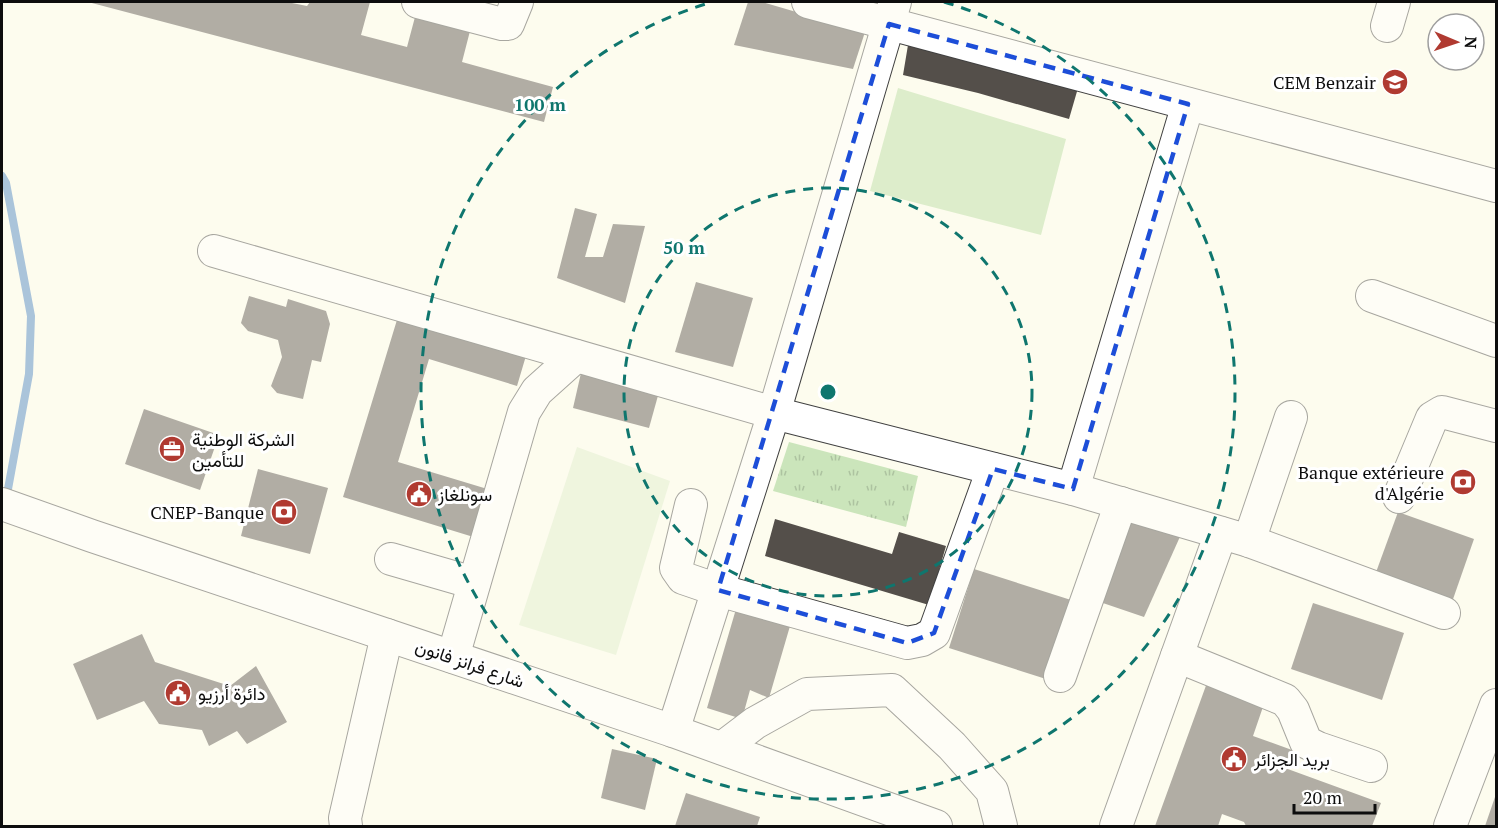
<svg xmlns="http://www.w3.org/2000/svg" width="1498" height="828" font-family="'PT Serif',Vazirmatn,serif">
  <style>
    .park { fill: url(#park-tufts) }
    .pitch { fill: #ddedcb }
    .lines { fill: none; stroke-linecap: round; stroke-linejoin: round }
    .stream { stroke: #4580c1; stroke-width: 8 }
    .building { fill: #544f4a }
    .minor-casing { stroke: #404040; stroke-width: 34 }
    .minor { stroke: #fff; stroke-width: 32 }
    .marked { fill: none; stroke: #1d4ed8; stroke-width: 4.5; stroke-dasharray: 12 8; stroke-linejoin: round }
    .ring { fill: none; stroke: #0f766e; stroke-width: 3; stroke-dasharray: 10 8 }
    .labels { text-anchor: middle; dominant-baseline: central; stroke-width: 6; stroke-linejoin: round; paint-order: stroke }
    .poi-label { font-size: 18px; fill: #0d0d0d; stroke: #fff; text-anchor: start }
    .street-label { font-size: 18px; fill: #0d0d0d; stroke: #fff }
    .centre { fill: #0f766e; stroke: #fff; stroke-width: 3 }
    .ring-label { font-size: 18px; text-anchor: middle; font-weight: bold; fill: #0f766e; stroke: #fff; stroke-width: 6; stroke-linejoin: round; paint-order: stroke }
  </style>
  <defs>
    <pattern id="park-tufts" width="24" height="20" patternUnits="userSpaceOnUse" patternTransform="scale(1.5)"><rect width="24" height="20" fill="#cbe5bb"/><path d="M3 7l-1-3M5 7V3M7 7l1-3M15 17l-1-3M17 17v-4M19 17l1-3" fill="none" stroke="#adc3a0"/></pattern>
  </defs>
  <rect width="100%" height="100%" fill="#fdfcee"/>
  <path class="park" d="M789,442L918,476L906,527L773,491Z"/>
  <g class="pitch">
    <path d="M898,88L1066,139L1041,235L870,191Z"/>
    <path d="M577,447L670,481L616,655L519,625Z"/>
  </g>
  <g class="lines">
    <path class="stream" d="M2,176L6,183L31,316L29,374L6,500"/>
  </g>
  <g class="building">
    <path d="M88,2H287L307,6L310,2H370L361,35L407,47L415,17L470,31L462,62L553,87L544,122Z"/>
    <path d="M748,2H762L865,32L853,69L734,45Z"/>
    <path d="M908,45L1078,88L1069,119L978,93L903,75Z"/>
    <path d="M575,208L597,214L585,257H603L613,224L645,226L625,303L557,278Z"/>
    <path d="M696,282L753,298L733,367L675,352Z"/>
    <path d="M249,296L286,307L288,299L326,311L330,324L321,362L312,360L303,399L277,393L271,386L282,357L278,340L248,331L241,323Z"/>
    <path d="M400,310L528,349L517,386L429,359L398,462L494,491L480,539L343,497Z"/>
    <path d="M581,373L659,392L649,428L573,408Z"/>
    <path d="M144,409L219,435L200,490L125,464Z"/>
    <path d="M258,469L328,488L310,554L241,536Z"/>
    <path d="M1398,512L1474,539L1452,602L1375,575Z"/>
    <path d="M1131,514L1183,530L1144,617L1097,601Z"/>
    <path d="M775,519L892,554L899,532L946,546L929,605L765,556Z"/>
    <path d="M974,569L1071,600L1046,679L949,648Z"/>
    <path d="M1313,603L1404,633L1382,700L1291,669Z"/>
    <path d="M736,609L790,626L769,698L750,690L742,719L707,708Z"/>
    <path d="M142,634L155,662L230,686L256,666L287,722L247,744L237,731L209,746L202,730L159,724L144,701L97,720L73,664Z"/>
    <path d="M1208,680L1265,701L1253,736L1292,750L1285,768L1381,803L1372,826H1246L1244,822L1222,814L1218,826H1155Z"/>
    <path d="M612,749L657,759L645,810L601,798Z"/>
    <path d="M686,793L760,817L757,826H675Z"/>
    <path d="M1496,794V826H1485Z"/>
  </g>
  <g class="lines">
    <defs>
      <g id="minor">
        <path d="M418,2L502,24H508L517,2"/>
        <path d="M808,2L1496,186"/>
        <path d="M1387,26L1394,2"/>
        <path d="M214,251L774,413L1073,489L1249,541L1444,613"/>
        <path d="M1372,296L1496,341"/>
        <path d="M1073,489L1188,104"/>
        <path d="M1399,497L1432,418L1442,412L1496,426"/>
        <path d="M2,504L92,536L673,731L936,826"/>
        <path d="M691,505L676,568L683,578L718,590L907,643L922,640L934,633L993,469"/>
        <path d="M1249,541L1291,417"/>
        <path d="M391,559L474,583"/>
        <path d="M1177,656L1285,700L1293,710L1306,742L1318,748L1371,766"/>
        <path d="M453,657L524,412L537,391L576,356"/>
        <path d="M1060,676L1121,503"/>
        <path d="M673,731L774,413L895,2"/>
        <path d="M722,748L755,723L807,694L892,690L952,746L992,791L1001,826"/>
        <path d="M346,826L345,818L387,635"/>
        <path d="M1116,826L1221,533"/>
        <path d="M1450,826L1496,705"/>
      </g>
    </defs>
    <use href="#minor" class="minor-casing"/>
    <use href="#minor" class="minor"/>
  </g>
  <path d="M0 0H1498V828H0ZM889,24L1188,104L1073,489L993,469L934,633L907,643L718,590Z" fill="#fdfcee" fill-opacity=".55" fill-rule="evenodd"/>
  <path class="marked" d="M889,24L1188,104L1073,489L993,469L934,633L907,643L718,590Z"/>
  <g class="ring">
    <circle cx="828" cy="392" r="204"/>
    <path d="M944 2A407 407 0 1 1 712 2"/>
  </g>
  <defs>
    <symbol id="school-disc" viewBox="-11 -11 22 22"><circle r="9.5" fill="#b03a31" stroke="#fff"/><path d="M0-5L7-2L0 1L-7-2ZM-4 1L0 2.5L4 1V4Q0 6-4 4Z" fill="#fff"/></symbol>
    <symbol id="office-disc" viewBox="-11 -11 22 22"><circle r="9.5" fill="#b03a31" stroke="#fff"/><path d="M-6-3h4V-5.5h4V-3h4V5H-6ZM-1-4.5V-3h2v-1.5ZM-6 0V1H6V0Z" fill="#fff"/></symbol>
    <symbol id="bank-disc" viewBox="-11 -11 22 22"><circle r="9.5" fill="#b03a31" stroke="#fff"/><path d="M-6-4H6V4H-6ZM0-2.3a2.3 2.3 0 1 0 0 4.6a2.3 2.3 0 1 0 0-4.6Z" fill="#fff"/></symbol>
    <symbol id="civic-disc" viewBox="-11 -11 22 22"><circle r="9.5" fill="#b03a31" stroke="#fff"/><path d="M-.6-6.5H3V-4.5H.6V-3L4-1V1h2V6H-6V1h2V-1L-.6-3ZM-1.2 2.5V6h2.4V2.5Z" fill="#fff"/></symbol>
  </defs>
  <g fill-rule="evenodd">
    <use href="#school-disc" x="1380" y="67" width="30" height="30"/>
    <use href="#office-disc" x="157" y="434" width="30" height="30"/>
    <use href="#bank-disc" x="1448" y="467" width="30" height="30"/>
    <use href="#civic-disc" x="404" y="479" width="30" height="30"/>
    <use href="#bank-disc" x="269" y="497" width="30" height="30"/>
    <use href="#civic-disc" x="163" y="678" width="30" height="30"/>
    <use href="#civic-disc" x="1219" y="744" width="30" height="30"/>
  </g>
  <g class="labels">
    <g class="poi-label">
      <text x="1376" y="82" text-anchor="end">CEM Benzair</text>
      <text x="192" y="439">الشركة الوطنية<tspan x="192" dy="21">للتأمين</tspan></text>
      <text x="1444" y="472" text-anchor="end">Banque extérieure<tspan x="1444" dy="21">d'Algérie</tspan></text>
      <text x="438" y="494">سونلغاز</text>
      <text x="264" y="512" text-anchor="end">CNEP-Banque</text>
      <text x="198" y="693">دائرة أرزيو</text>
      <text x="1254" y="759">بريد الجزائر</text>
    </g>
    <g class="street-label">
      <text transform="translate(470 663) rotate(19)">شارع فرانز فانون</text>
    </g>
  </g>
  <circle cx="828" cy="392" r="9" class="centre"/>
  <g class="ring-label">
    <text x="540" y="111">100 m</text>
    <text x="684" y="254">50 m</text>
  </g>
  <rect width="1498" height="828" fill="none" stroke="#0d0d0d" stroke-width="6"/>
  <g transform="translate(1456 42) rotate(92)"><circle r="28" fill="#ffffff" stroke="#9e9e9e" stroke-width="1.5"/>
  <path d="M0-4.5L10 22L0 15L-10 22Z" fill="#b03a31"/>
  <text y="-9" font-size="16" font-weight="bold" text-anchor="middle" fill="#0d0d0d">N</text>
  </g>
  <path d="M1294 804v9h81v-9" fill="none" stroke="#0d0d0d" stroke-width="3"/>
  <text x="1303" y="804" font-size="18" fill="#0d0d0d" stroke="#ffffff" stroke-width="4.5" paint-order="stroke">20 m</text>
</svg>
